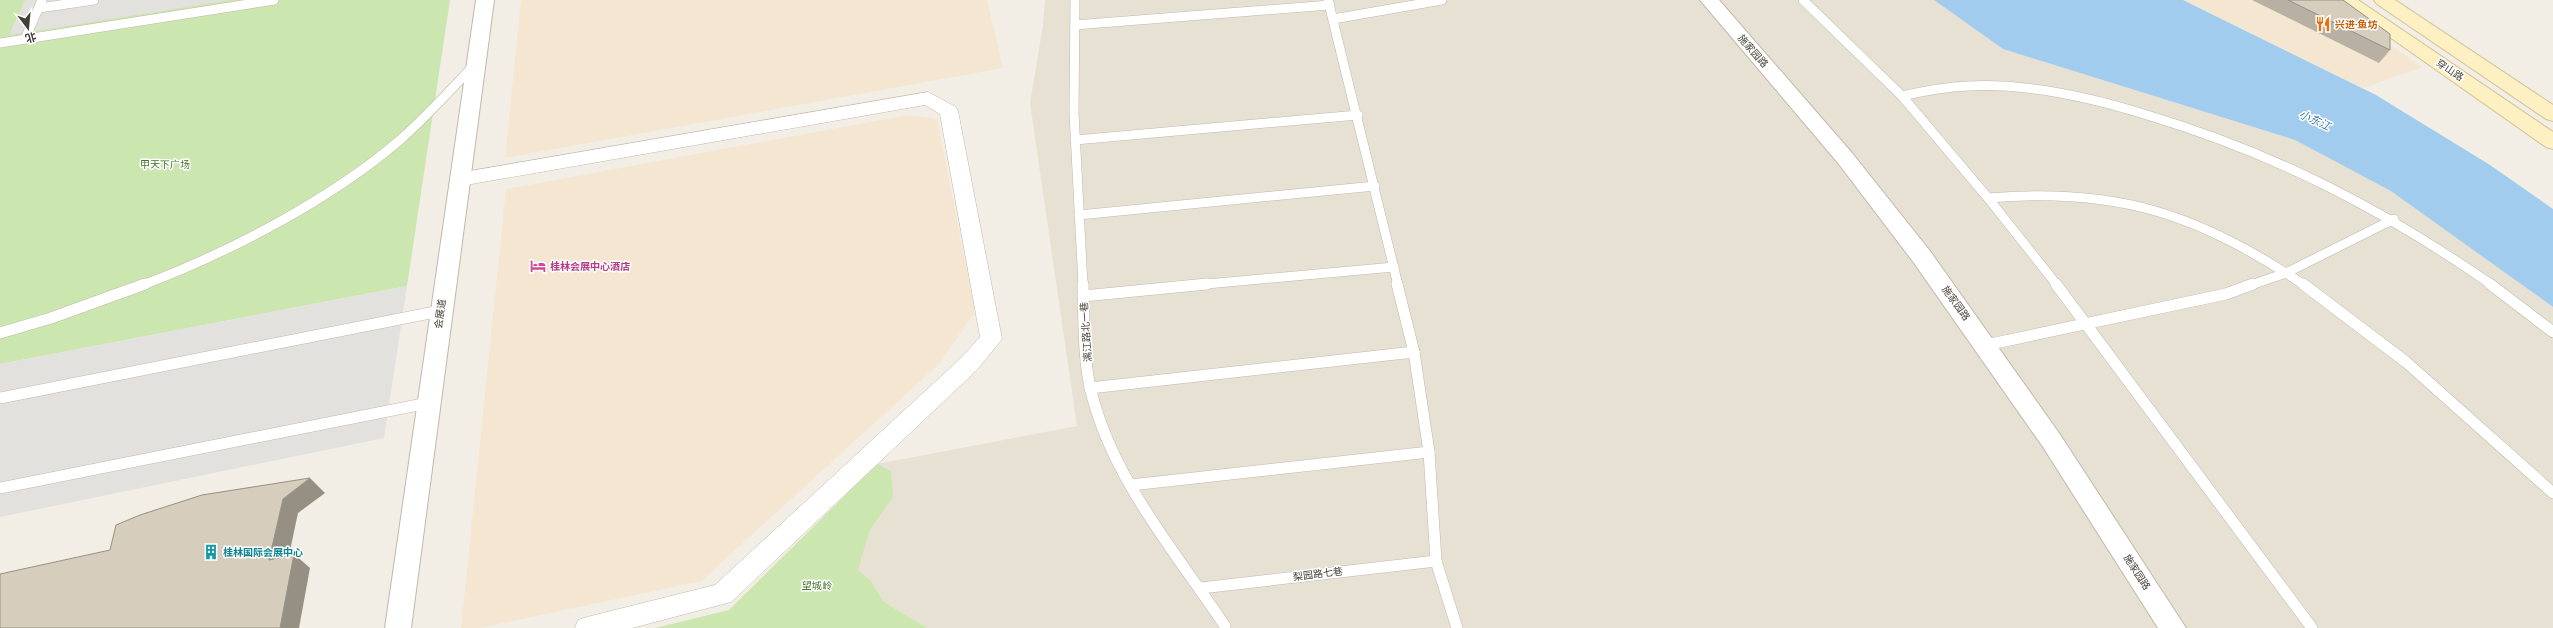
<svg xmlns="http://www.w3.org/2000/svg" width="2553" height="628" font-family="'PT Sans','Noto Sans SC',sans-serif">
  <style>
    .residential { fill: #e6e1d3 }
    .commercial { fill: #f4e6d0 }
    .green { fill: #cbe6ae }
    .parking { fill: #e3e1dd }
    .water { fill: #a2ccee }
    .lines { fill: none; stroke-linecap: round; stroke-linejoin: round }
    .service-far1-casing { stroke: #c0b9ab; stroke-width: 10 }
    .service-casing { stroke: #c0b9ab; stroke-width: 12 }
    .minor-casing { stroke: #c0b9ab; stroke-width: 1 }
    .tertiary-casing { stroke: #c0b9ab; stroke-width: 2 }
    .secondary-casing { stroke: #d1c395; stroke-width: 2 }
    .service-far1 { stroke: #fff; stroke-width: 9 }
    .service { stroke: #fff; stroke-width: 11 }
    .minor { fill: #fff; fill-rule: evenodd }
    .tertiary { fill: #fff; fill-rule: evenodd }
    .secondary { fill: #fdf1c4; fill-rule: evenodd }
    .wall { fill: #b8b0a3 }
    .shaded-wall { fill: #969084 }
    .building { fill: #d6cdbd; stroke: #969084 }
    .labels { text-anchor: middle; dominant-baseline: central; stroke-width: 3; stroke-linejoin: round; paint-order: stroke }
    .food-label { font-size: 10px; font-weight: bold; fill: #c56008; stroke: #fff; text-anchor: start }
    .street-label { font-size: 10px; fill: #443f35; stroke: #fff }
    .park-label { font-size: 10px; fill: #43742a; stroke: #fff }
    .hotel-label { font-size: 10px; font-weight: bold; fill: #b23c85; stroke: #fff; text-anchor: start }
    .culture-label { font-size: 10px; font-weight: bold; fill: #0d838f; stroke: #fff; text-anchor: start }
    .water-label { font-size: 11px; font-style: italic; fill: #3174ad; stroke: #fff }
  </style>
  <rect width="100%" height="100%" fill="#f2eee5"/>
  <path class="residential" d="M1045,0H1934L2003,49L2295,140L2396,193L2553,307V628H927L884,602L871,581L858,570L870,530L893,497L877,464L1077,426L1030,103L1043,25Z"/>
  <g class="commercial">
    <path d="M521,0H987L1003,68L505,158Z"/>
    <path d="M2183,0H2325L2422,67L2363,88Z"/>
    <path d="M908,115L937,119L975,312L939,364L701,581L480,628H461L506,189Z"/>
  </g>
  <g class="green">
    <path d="M0,0H450L407,286L0,364Z"/>
    <path d="M877,464L891,471L893,497L870,530L858,570L871,581L884,602L927,628H655L729,610Z"/>
  </g>
  <g class="parking">
    <path d="M25,0H231L9,35Z"/>
    <path d="M407,286L384,438L0,517V364Z"/>
  </g>
  <path class="water" d="M1934,0H2183L2376,95L2490,165L2553,209V307L2391,191L2295,140L2003,49Z"/>
  <g class="lines">
    <defs>
      <g id="service-far1">
        <path d="M1075,0L1074,113L1083,285"/>
        <path d="M1328,0L1398,285"/>
        <path d="M1803,0L1902,96L1988,198L2057,285"/>
        <path d="M39,8L94,0"/>
        <path d="M1333,19L1442,0"/>
        <path d="M1075,25L1330,5"/>
        <path d="M25,39L42,0"/>
        <path d="M0,43L274,0"/>
        <path d="M1902,96C1924,91 1946,87 1968,86C2028,83 2090,97 2147,115C2274,153 2383,209 2492,285"/>
        <path d="M1075,140L1358,115"/>
        <path d="M1988,198C2116,187 2199,214 2304,285"/>
        <path d="M1079,215L1375,186"/>
        <path d="M143,285C228,253 330,200 400,140C426,117 450,91 474,65"/>
        <path d="M1196,285L1394,267"/>
        <path d="M2251,285L2286,273L2394,219"/>
      </g>
      <g id="service">
        <path d="M1083,284C1084,318 1083,354 1090,387C1111,478 1175,551 1225,626"/>
        <path d="M1397,284L1414,352L1429,452L1436,561L1457,628"/>
        <path d="M2056,284L2312,628"/>
        <path d="M2303,284L2406,362L2553,493"/>
        <path d="M2490,284L2553,332"/>
        <path d="M1083,296L1207,284"/>
        <path d="M0,333L51,318L145,284"/>
        <path d="M1986,345L2226,294L2253,284"/>
        <path d="M1090,388L1414,352"/>
        <path d="M0,398L440,311"/>
        <path d="M1131,485L1429,452"/>
        <path d="M0,488L428,403"/>
        <path d="M1201,588L1436,561"/>
      </g>
      <path id="minor" d="M928,92L956,107L958,111L1002,339L977,370L731,602L632,628H575L578,620L587,617L715,585L961,358L980,337L940,114L925,105L460,186L453,184L450,179L453,174Z"/>
      <g id="tertiary">
        <path d="M476,0H494L411,628H385Z"/>
        <path d="M1700,0H1719L1852,153L1930,251L2059,433L2186,628H2158L2043,447L1914,263L1838,163Z"/>
      </g>
      <g id="secondary">
        <path d="M2337,0H2358L2553,132V149L2546,147Z"/>
        <path d="M2374,0H2395L2553,105V121L2546,119L2377,4Z"/>
      </g>
    </defs>
    <use href="#service-far1" class="service-far1-casing"/>
    <use href="#service" class="service-casing"/>
    <use href="#minor" class="minor-casing"/>
    <use href="#tertiary" class="tertiary-casing"/>
    <use href="#secondary" class="secondary-casing"/>
    <use href="#service-far1" class="service-far1"/>
    <use href="#service" class="service"/>
    <use href="#minor" class="minor"/>
    <use href="#tertiary" class="tertiary"/>
    <use href="#secondary" class="secondary"/>
  </g>
  <path class="wall" d="M2252,0H2343L2390,50L2379,63Z"/>
  <g class="shaded-wall">
    <path d="M310,478L325,493L298,513L285,574L269,560L283,499Z"/>
    <path d="M294,554L310,568L299,628H280Z"/>
  </g>
  <g class="building">
    <path d="M2288,0H2343L2390,34V50Z"/>
    <path d="M310,478L283,499L269,560L294,554L280,628H0V574L110,550L116,525L140,515L202,495Z"/>
  </g>
  <defs>
    <symbol id="restaurant-bare" viewBox="-9 -9 18 18"><path d="M-5-6h1v4h1v-4h1v4h1v-4h1v5L-1.5 .5V6h-2V.5L-5-1ZM5-6V6H3V1.5H1.5Q1.5-4 5-6Z" fill="#e8710a" stroke="#fff" stroke-width="2.5" paint-order="stroke"/></symbol>
    <symbol id="hotel-bare" viewBox="-9 -9 18 18"><path d="M-6-4.5h1.5V1H6V5H4.5V3h-9V5H-6ZM-4 0a1.8 1.8 0 1 1 3.6 0ZM.5 0V-2.5h3Q6-2.5 6 0Z" fill="#d1479c" stroke="#fff" stroke-width="2.5" paint-order="stroke"/></symbol>
    <symbol id="building-bare" viewBox="-9 -9 18 18"><path d="M-4-6H4V6H1V3H-1V6H-4ZM-2.5-4.3h1.7v1.8h-1.7ZM.8-4.3h1.7v1.8H.8ZM-2.5-1h1.7V.8h-1.7ZM.8-1h1.7V.8H.8Z" fill="#0f9aa8" stroke="#fff" stroke-width="2.5" paint-order="stroke"/></symbol>
  </defs>
  <g fill-rule="evenodd">
    <use href="#restaurant-bare" x="2312" y="13" width="22" height="22"/>
    <use href="#hotel-bare" x="527" y="255" width="22" height="22"/>
    <use href="#building-bare" x="200" y="541" width="22" height="22"/>
  </g>
  <g class="labels">
    <g class="food-label">
      <text x="2335" y="24">兴进·鱼坊</text>
    </g>
    <g class="street-label">
      <text transform="translate(1753 51) rotate(49)">施家园路</text>
      <text transform="translate(2450 70) rotate(34)">穿山路</text>
      <text transform="translate(1956 303) rotate(54)">施家园路</text>
      <text transform="translate(440 314) rotate(-82)">会展道</text>
      <text transform="translate(1086 332) rotate(-94)">漓江路北一巷</text>
      <text transform="translate(2137 572) rotate(57)">施家园路</text>
      <text transform="translate(1318 574) rotate(-7)">梨园路七巷</text>
    </g>
    <g class="park-label">
      <text x="165" y="164">甲天下广场</text>
      <text x="817" y="585">望城岭</text>
    </g>
    <g class="hotel-label">
      <text x="550" y="266">桂林会展中心酒店</text>
    </g>
    <g class="culture-label">
      <text x="223" y="552">桂林国际会展中心</text>
    </g>
    <g class="water-label">
      <text transform="translate(2315 120) rotate(25)">小东江</text>
    </g>
  </g>
  <g transform="translate(28 28) rotate(164)" stroke="#ffffff" stroke-width="3" paint-order="stroke">
  <path d="M0-3L7 15L0 10L-7 15Z" fill="#443f35"/>
  <text y="-6" font-size="11" font-weight="bold" text-anchor="middle" fill="#443f35">北</text>
  </g>
</svg>
